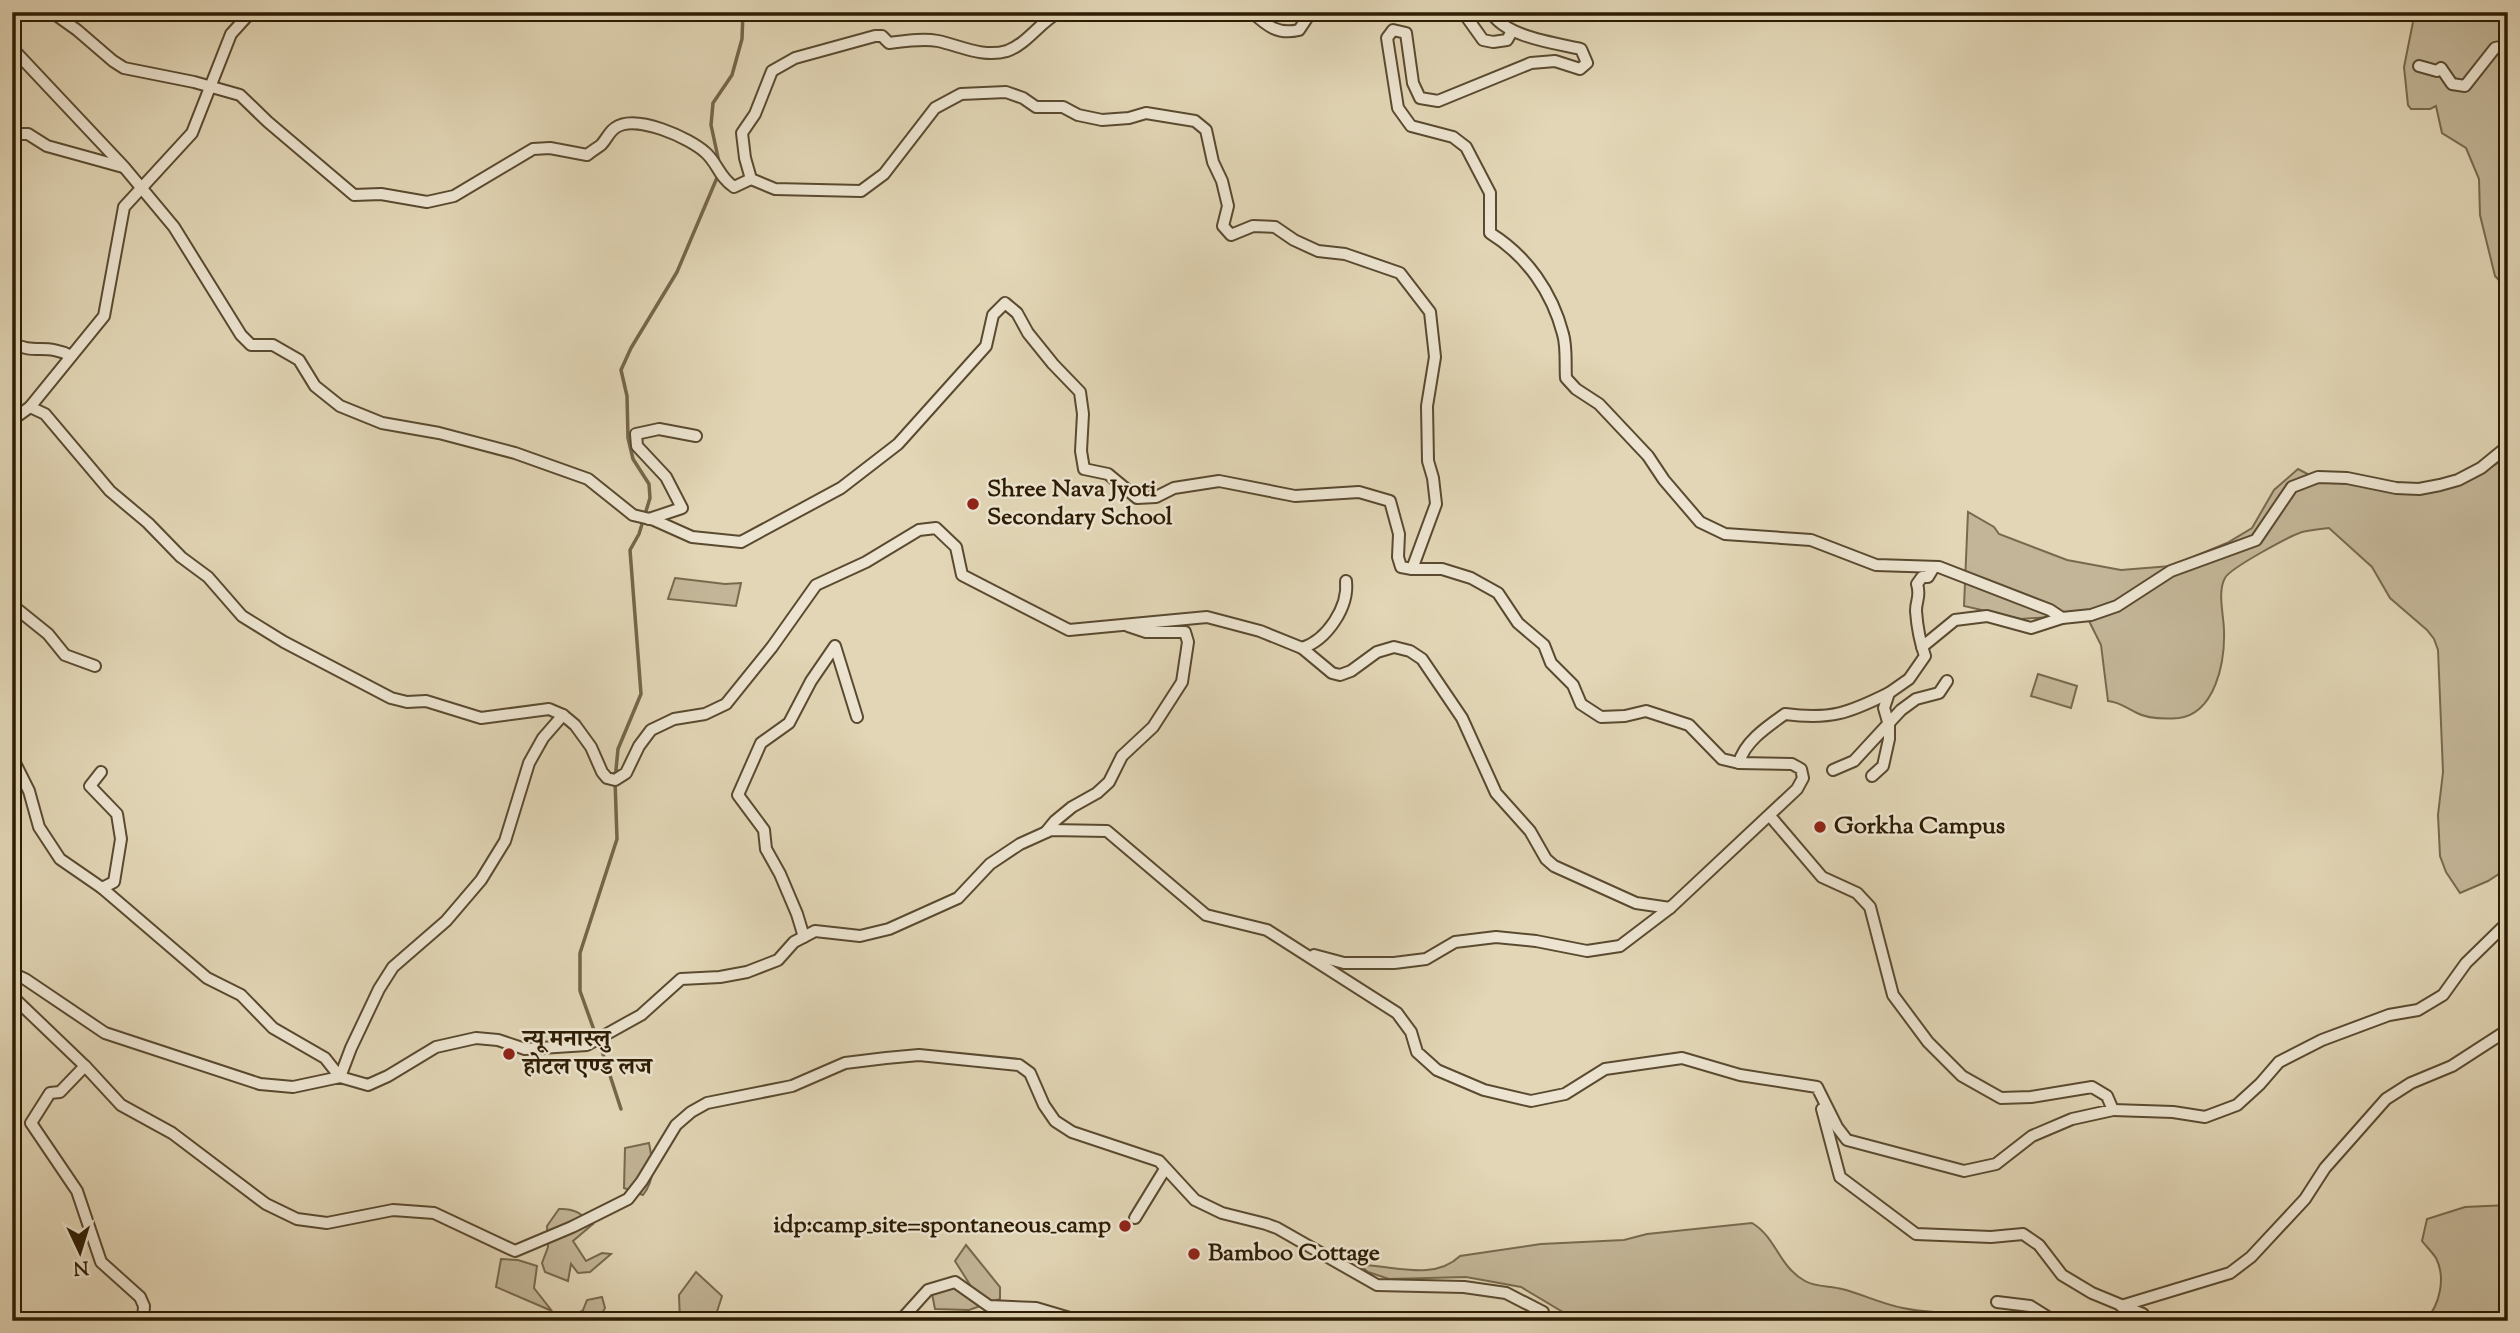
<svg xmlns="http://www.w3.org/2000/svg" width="2520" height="1333" font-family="'Sorts Mill Goudy','Noto Serif Devanagari',serif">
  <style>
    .green { fill: #c3b698; stroke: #78694e; stroke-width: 2 }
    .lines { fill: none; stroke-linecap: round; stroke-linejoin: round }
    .stream { stroke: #74664a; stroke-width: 3.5 }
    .minor-casing { stroke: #5a4a30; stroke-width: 14 }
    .minor { stroke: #ece4d0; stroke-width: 10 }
    .poi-dot { fill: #8f2418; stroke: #ece4d0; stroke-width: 2.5 }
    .labels { text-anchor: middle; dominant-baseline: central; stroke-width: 5; stroke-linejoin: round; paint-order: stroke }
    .poi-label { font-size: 24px; font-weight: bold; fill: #2d1c03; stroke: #ece4d0; text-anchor: start }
  </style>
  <rect width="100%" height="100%" fill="#e2d6b6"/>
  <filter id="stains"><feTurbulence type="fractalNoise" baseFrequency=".00286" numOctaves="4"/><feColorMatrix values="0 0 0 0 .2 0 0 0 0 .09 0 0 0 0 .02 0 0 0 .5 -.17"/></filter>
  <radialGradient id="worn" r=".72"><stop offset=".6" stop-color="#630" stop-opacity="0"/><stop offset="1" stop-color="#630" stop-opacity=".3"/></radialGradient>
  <g class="green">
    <path d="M2415,12H2508V290L2495,276L2480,215L2479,179L2466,148L2442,133L2436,106L2430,109H2411L2408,105L2404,67Z"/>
    <path d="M2508,457V868L2488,881L2460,893L2446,872L2440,856L2438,815L2443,772L2439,674L2438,650L2434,639L2427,630L2390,598L2372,567L2329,528C2320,529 2311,530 2302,532C2290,536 2230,568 2225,578C2217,592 2224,616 2224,631C2225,663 2215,713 2179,718C2166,719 2148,719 2137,713C2126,708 2120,702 2108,701L2101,645L2089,621L2065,616L2021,619L1964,606L1968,512L1994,527L1999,534L2067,560L2121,570L2171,566L2227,543L2252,528L2274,490L2298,469L2321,481L2365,485L2394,491L2435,492L2474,477Z"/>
    <path d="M675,578L725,584L741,583L736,606L668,599Z"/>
    <path d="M2038,674L2077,686L2071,708L2031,696Z"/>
    <path d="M649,1143C653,1163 656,1178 643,1195L624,1188L625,1148Z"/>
    <path d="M2508,1205V1321H2425C2440,1305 2446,1278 2436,1258C2432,1252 2426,1246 2422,1241L2427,1219L2465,1207Z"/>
    <path d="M559,1209C575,1208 581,1214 593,1224L573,1241L586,1261L602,1253L611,1254L590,1272L578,1273L571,1264L568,1281L545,1272L542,1263L548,1247L547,1226Z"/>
    <path d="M1752,1223C1777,1238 1778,1266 1805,1281C1815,1287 1830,1286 1842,1289C1862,1294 1882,1304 1903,1308C1950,1318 1997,1306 2042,1321H1578L1521,1287L1466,1277L1389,1279L1368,1272L1362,1267L1363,1265C1394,1266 1434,1281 1460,1256L1541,1244L1624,1240L1647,1234Z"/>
    <path d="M966,1245L1000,1287V1299L969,1310L935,1309L932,1294L948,1286L958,1289L972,1288L955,1261Z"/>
    <path d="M501,1259L518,1260L537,1266L534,1288L552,1311L496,1287Z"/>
    <path d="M696,1272L722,1296L714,1321H680L679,1295Z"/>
    <path d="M602,1297L605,1308L598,1321H568L583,1310L587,1300Z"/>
  </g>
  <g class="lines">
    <g class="stream">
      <path d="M719,162L711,125L713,103L732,75L742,39L743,12"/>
      <path d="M594,1030L580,991V953L617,839L615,780L618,749L641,694L630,550L639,534L650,498L649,484L633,459L628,438L627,396L621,370L631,348L677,272L719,173"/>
      <path d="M600,1045L621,1109"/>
    </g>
    <defs>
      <g id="minor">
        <path d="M1059,12C1040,22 1027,44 1007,51C983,58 961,46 938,41C923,38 905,41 889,43L882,36H875L795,58L772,71L755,114L742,133L745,158L751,179L775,189L861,191L884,174L935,108L961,94L1006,92L1023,98L1036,107H1063L1078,115L1102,120L1129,118L1146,113L1195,121L1206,130L1213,162L1222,181L1228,206L1223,226L1231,235L1253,226L1275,227L1294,240L1318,251L1345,254L1400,273L1430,312L1435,357L1427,406L1428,461L1433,478L1436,504L1412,569"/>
        <path d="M1252,12C1267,26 1278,35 1299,30L1311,12"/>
        <path d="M1463,12L1483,40L1493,42L1507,40L1512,31"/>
        <path d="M1491,12C1505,37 1555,43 1581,49L1587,63L1580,69L1555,61L1531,63L1438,101L1420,98L1413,83L1406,33L1393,30L1387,38L1398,108L1411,126L1453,137L1466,147L1490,193V233C1527,256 1552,292 1563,334C1567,348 1565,364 1566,378L1576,389L1599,404L1648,456L1664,480L1700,522L1725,534L1811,540L1876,565L1939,567L2050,610L2062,618"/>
        <path d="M12,16L28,13L56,15L77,30L113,61L124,68L194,82L240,95L268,122L354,195L381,194L427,202L454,196L533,149L550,148L587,155C592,151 597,148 601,145C606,140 609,132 615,128C635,113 690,138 706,153C718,164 719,177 734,187L751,179"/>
        <path d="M12,48L124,167L174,227L241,335L251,345H273L299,360L315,386L340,406L382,423L439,433L515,453L588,479L633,515L654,520L692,537L741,542L841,488L898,444L986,346L993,315L1005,303L1017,313L1028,333L1053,364L1080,392L1083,414L1081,451L1084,469L1108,474L1137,498L1156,497L1174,488L1219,481L1295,496L1359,492L1390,501L1399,534L1398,557L1401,567L1412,569H1442L1471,578L1498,593L1518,623L1544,645L1551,663L1573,685L1581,704L1601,717L1625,716L1646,711L1689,725L1722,759L1739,763"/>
        <path d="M2419,66L2437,71L2441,68L2452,84L2465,86L2495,48L2500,47L2508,49"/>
        <path d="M12,134H28L47,146L123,167"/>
        <path d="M12,343C34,355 47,343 71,356"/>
        <path d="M30,407L45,414L110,491L148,523L181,557L208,577L242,616L284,642L391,698L407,702L426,701L481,718L549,709L563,715L575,725L591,747L602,772L607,778L615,780L626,773L639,746L651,730L674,719L705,714L726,704L772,647L816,585L866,562L919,530L936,528L956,547L962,575L1069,630L1207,617L1260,631L1302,648L1332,673L1340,675L1351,671L1377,652L1394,647L1410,651L1422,659L1462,718L1496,793L1530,831L1546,859L1554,866L1636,903L1670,908L1797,789L1803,778L1801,769L1792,764L1739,763C1744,742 1768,726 1785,714C1831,720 1849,713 1889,693"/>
        <path d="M12,420L30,407L104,316L124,207L192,133L231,34L251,12"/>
        <path d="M649,519L682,508L666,477L637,446L636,434L659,429L696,436"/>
        <path d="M12,605L48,634L65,655L95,666"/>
        <path d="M1922,647L1955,620L1987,616L2031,628L2062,618L2091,615L2117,606L2171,571L2256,540L2292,487L2318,477L2347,478L2396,488L2419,489L2440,485L2458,480L2481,468L2508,446"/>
        <path d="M1302,648C1327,640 1349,607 1346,581"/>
        <path d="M12,757L29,791L39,827L60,859L102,888L207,978L241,995L273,1028L325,1058L340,1077"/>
        <path d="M1833,770L1854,761L1901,710L1916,699L1939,693L1947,681"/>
        <path d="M101,772L90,786L117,814L121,839L114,882L102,888"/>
        <path d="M1872,776L1883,766L1889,739V725L1884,708L1889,693L1909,679L1925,656C1920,642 1917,625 1916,611C1916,599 1921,597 1917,584L1922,577H1928L1934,567"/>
        <path d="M1046,832L1055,821L1072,807L1097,793L1109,782L1122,756L1153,727L1182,682L1188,642L1185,632H1146L1128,626"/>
        <path d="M804,937L797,914L780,874L766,849L764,830L738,795L761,743L789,723L811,681L835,646L857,717"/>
        <path d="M1314,955L1344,963H1394L1426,959L1455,942L1496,937L1536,941L1587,951L1620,946L1670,908"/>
        <path d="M12,973L25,979L105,1033L260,1084L293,1087L340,1077L368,1085L388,1076L436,1047L476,1038L498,1040L525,1049L587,1045L641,1015L681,979L720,977L747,972L778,960L794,942L815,931L860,936L889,929L958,898L990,864L1020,844L1051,830L1107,831L1206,915L1267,930L1397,1013L1411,1032L1417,1052L1437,1070L1484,1090L1531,1101L1565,1094L1605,1069L1682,1058L1740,1075L1817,1087L1837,1127L1847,1140L1964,1171L1996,1164L2032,1136L2072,1119L2113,1110L2107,1096L2092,1087L2031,1097L2001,1098L1962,1076L1928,1042L1893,995L1870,907L1857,893L1822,877L1770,816"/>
        <path d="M12,996L85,1066L121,1105L172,1133L266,1204L297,1219L327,1223L393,1210L434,1213L515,1251L572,1227L628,1199L642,1181L676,1125L691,1112L707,1103L792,1086L845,1063L886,1058L919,1055L1019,1065L1030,1073L1044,1105L1055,1121L1072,1132L1159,1161L1195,1200L1222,1213L1266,1224L1277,1228L1377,1285L1464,1287L1506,1293L1543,1312L1544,1321"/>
        <path d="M85,1066L60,1092L50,1093L31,1123L77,1191L101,1262L140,1297L144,1306L143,1321"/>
        <path d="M340,1077L351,1048L379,989L393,967L446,921L481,880L505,841L529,763L543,738L563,715"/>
        <path d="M1822,1109L1840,1177L1916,1234L1991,1237L2023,1234L2039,1245L2062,1275L2092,1293L2143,1314L2145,1321"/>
        <path d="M2113,1110L2173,1112L2205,1117L2237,1105L2260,1084L2279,1062L2322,1040L2389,1015L2418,1010L2443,995L2466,963L2508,922"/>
        <path d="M1135,1218L1165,1169"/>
        <path d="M1997,1302L2030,1306L2054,1321"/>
        <path d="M2121,1306L2230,1273L2251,1257L2305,1199L2325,1168L2386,1099L2411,1083L2452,1066L2503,1033L2508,1027"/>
        <path d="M900,1321L928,1290L955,1282L989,1306L1036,1308L1080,1321"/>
      </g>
    </defs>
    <use href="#minor" class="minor-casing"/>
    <use href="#minor" class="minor"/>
  </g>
  <g class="poi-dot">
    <circle cx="973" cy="504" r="7"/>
    <circle cx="1820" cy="827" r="7"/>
    <circle cx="509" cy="1054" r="7"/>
    <circle cx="1125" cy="1226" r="7"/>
    <circle cx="1194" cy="1254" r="7"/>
  </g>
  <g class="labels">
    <g class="poi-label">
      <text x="987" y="490">Shree Nava Jyoti<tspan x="987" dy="28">Secondary School</tspan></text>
      <text x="1834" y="827">Gorkha Campus</text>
      <text x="523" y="1040">न्यू मनास्लु<tspan x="523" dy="28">होटल एण्ड लज</tspan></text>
      <text x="1111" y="1226" text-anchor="end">idp:camp_site=spontaneous_camp</text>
      <text x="1208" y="1254">Bamboo Cottage</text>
    </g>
  </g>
  <rect width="2520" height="1333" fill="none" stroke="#e2d6b6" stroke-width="42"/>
  <rect x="14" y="14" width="2492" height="1305" fill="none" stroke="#2d1c03" stroke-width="3.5"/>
  <rect x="21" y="21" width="2478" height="1291" fill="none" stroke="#2d1c03" stroke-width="2"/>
  <g transform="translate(80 1252) rotate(176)" stroke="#ece4d0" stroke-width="5" paint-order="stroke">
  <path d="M0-5L12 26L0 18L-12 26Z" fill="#2d1c03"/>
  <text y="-10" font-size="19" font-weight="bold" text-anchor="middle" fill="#2d1c03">N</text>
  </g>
  <rect width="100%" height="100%" filter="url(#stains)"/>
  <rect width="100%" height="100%" fill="url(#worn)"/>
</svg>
